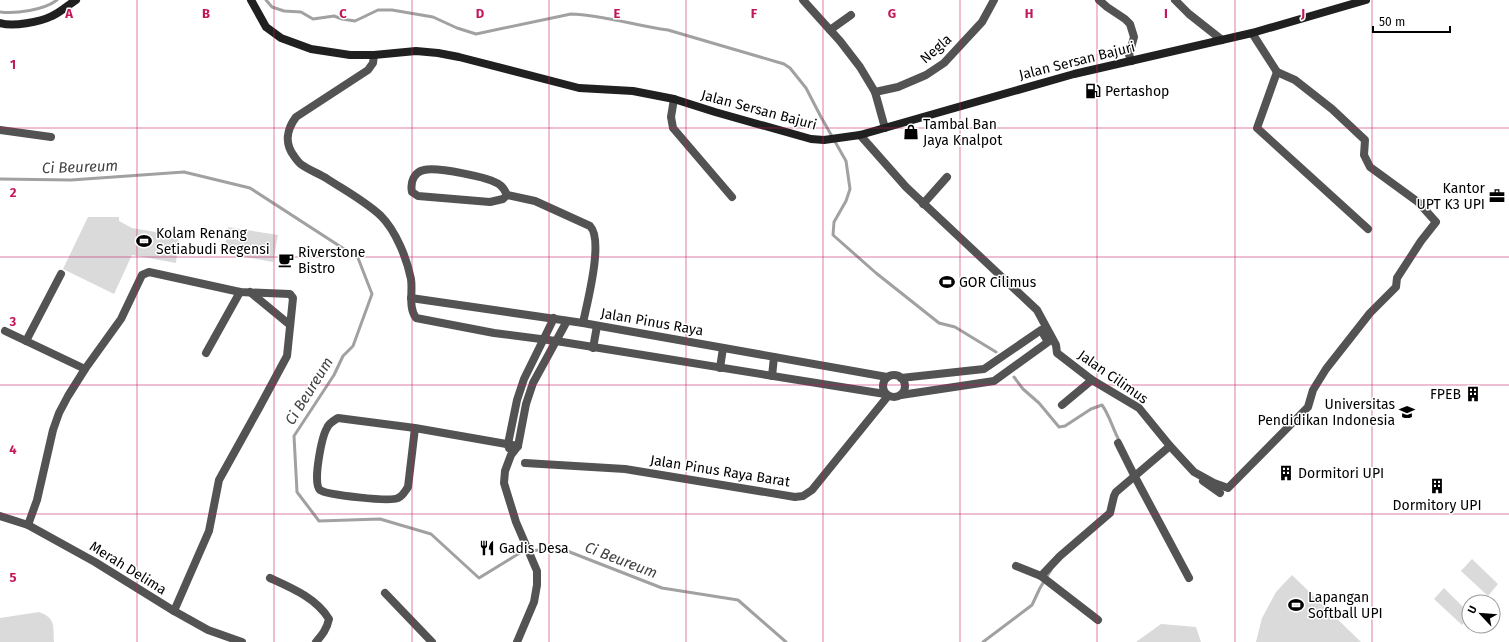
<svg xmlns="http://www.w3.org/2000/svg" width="1509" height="642" font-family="'Fira Sans',sans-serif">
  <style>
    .green { fill: #dadada }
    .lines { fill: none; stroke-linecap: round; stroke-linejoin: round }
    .stream { stroke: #a1a1a1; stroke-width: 3 }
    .street { stroke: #535353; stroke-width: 8 }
    .secondary { stroke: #202020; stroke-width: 8 }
    .grid { fill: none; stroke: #c2185b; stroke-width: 1; stroke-opacity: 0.55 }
    .labels { text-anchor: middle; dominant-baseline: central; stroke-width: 3; stroke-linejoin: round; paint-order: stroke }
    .street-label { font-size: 14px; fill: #000; stroke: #fff }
    .poi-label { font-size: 14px; fill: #000; stroke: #fff; text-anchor: start }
    .water-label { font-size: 15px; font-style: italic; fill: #424242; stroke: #fff }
    .grid-label { font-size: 13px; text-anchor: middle; font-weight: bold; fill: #c2185b; stroke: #fff; stroke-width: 3; stroke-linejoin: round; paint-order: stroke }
  </style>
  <rect width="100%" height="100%" fill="#fff"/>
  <g class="green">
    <path d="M88,217H119V221L132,228L179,236L176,263L132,255L114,294L63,269Z"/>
    <path d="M228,227L278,235L273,262L224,253Z"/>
    <path d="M1472,559L1498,584L1488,596L1461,571Z"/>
    <path d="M1292,575L1361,642H1256L1262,618L1276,592Z"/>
    <path d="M1444,588L1469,613V618L1462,625L1434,599Z"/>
    <path d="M39,612C56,618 53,626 54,642H0V618Z"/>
    <path d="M1161,624L1196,627L1201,642H1136Z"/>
  </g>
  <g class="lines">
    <g class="stream">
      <path d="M266,0L272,7L284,11L301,12L313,19L334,16L342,19L355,21L378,10H392L433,17L457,28L476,34L571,14C604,15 636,26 668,30L784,64L790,68L806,88L821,117L846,161L850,189L846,201L834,222L833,235L876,273L939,323L955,327L996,352"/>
      <path d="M0,12C16,14 44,10 57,0"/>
      <path d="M0,179L71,180L184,172L250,188L358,258L372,294L353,346L343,356L334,375L294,436L297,492L319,521L380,519L431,534L479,578L523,551L562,549L662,588L738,600L786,642"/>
      <path d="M1014,377L1023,389L1039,403L1059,427L1065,426L1091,409L1102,405C1110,416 1113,430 1120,442"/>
      <path d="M983,642L1032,605L1040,588L1051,570"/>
    </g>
    <g class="street">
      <path d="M803,0L840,41L860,67L875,92L885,128"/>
      <path d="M1099,0L1107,7L1125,19L1130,24L1134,37L1129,55L1132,61"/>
      <path d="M1175,0L1189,14L1222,40"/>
      <path d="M830,30L851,15"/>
      <path d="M1252,33L1277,72"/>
      <path d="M374,55L373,63L368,70L296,117C287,129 284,143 294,156C296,159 299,163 302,165C309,170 318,173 326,178C344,190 365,201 381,216C396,231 407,259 411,279C413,292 408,307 416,318L494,333L556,341L885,394"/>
      <path d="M1277,72L1257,128L1368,229"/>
      <path d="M875,92L898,87L926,75L944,63L982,22L994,0"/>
      <path d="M674,99L671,117L673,128L732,197"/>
      <path d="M0,130L51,137"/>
      <path d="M860,135L906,187L1037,310L1056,345L1057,353L1092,380L1139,408L1170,446L1194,472L1214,483L1228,488L1308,407L1313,390L1326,369L1370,313L1396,287L1397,278L1421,241L1436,222L1418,202L1370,167L1364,155L1365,140L1332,109L1295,80L1277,72"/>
      <path d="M507,195C505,191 504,188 500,185C490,177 437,167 424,170C414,172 410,182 412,192L418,196L490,202L503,199L507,195L535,201L590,226C604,240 587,303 583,323"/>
      <path d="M923,204L947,177"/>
      <path d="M250,292L290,325"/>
      <path d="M411,298L583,323L887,377"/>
      <path d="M5,331L85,369"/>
      <path d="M26,341L61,274"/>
      <path d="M593,348L597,326"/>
      <path d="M206,353L240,292"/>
      <path d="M720,368L723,348"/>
      <circle cx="894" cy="386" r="11"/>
      <path d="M772,376L774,357"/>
      <path d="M901,378L984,369L1041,330L1048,342L994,381L901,395"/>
      <path d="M1062,405L1092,380"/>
      <path d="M415,428L408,487C405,491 403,496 398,498C390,502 327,495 320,490C312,484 322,436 327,428C329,423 333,421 338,418L415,428L518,446"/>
      <path d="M1118,443L1135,477L1189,578"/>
      <path d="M509,448L508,444L517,400L524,379L554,318"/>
      <path d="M525,463L625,469L795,497L803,496L812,490L888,396"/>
      <path d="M1203,481L1220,493"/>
      <path d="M0,516L28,525L95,562L174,611L208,630L242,642"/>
      <path d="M28,525L37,500L53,430L59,413L68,396L85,369L121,319L142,275L149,272L240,292L290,294L293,298L287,356L259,408L219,480L209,531L174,611"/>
      <path d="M1016,566L1041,576L1098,620"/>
      <path d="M1041,576L1060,556L1110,513L1114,496L1116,492L1170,446"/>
      <path d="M270,578C292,588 316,598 329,619C327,629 322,635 316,642"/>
      <path d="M385,593L432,642"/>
      <path d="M517,642L534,602L537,585V571L516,522L504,483L505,471L511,455L518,446L526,404L533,383L567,321"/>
    </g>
    <g class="secondary">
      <path d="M251,0L266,27L281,38L311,49L350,55H374L416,51L438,53L459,57L579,88L633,91L674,99L715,112L811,139L824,140L860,135L1074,74L1252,33L1366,0"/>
      <path d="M0,23C13,27 40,22 52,16C61,12 68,5 76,0"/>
    </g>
  </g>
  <path class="grid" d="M137,0V642M274,0V642M412,0V642M549,0V642M686,0V642M823,0V642M960,0V642M1097,0V642M1235,0V642M1372,0V642M0,128H1509M0,257H1509M0,385H1509M0,514H1509"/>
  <defs>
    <symbol id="fuel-bare" viewBox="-9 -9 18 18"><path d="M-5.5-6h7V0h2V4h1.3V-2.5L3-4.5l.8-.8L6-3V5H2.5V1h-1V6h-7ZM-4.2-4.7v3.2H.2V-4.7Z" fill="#000" stroke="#fff" stroke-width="2.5" paint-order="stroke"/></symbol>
    <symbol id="shop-bare" viewBox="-9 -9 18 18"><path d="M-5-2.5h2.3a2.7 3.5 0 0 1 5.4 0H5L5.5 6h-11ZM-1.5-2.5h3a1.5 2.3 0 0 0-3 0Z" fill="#000" stroke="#fff" stroke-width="2.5" paint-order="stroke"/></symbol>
    <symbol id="office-bare" viewBox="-9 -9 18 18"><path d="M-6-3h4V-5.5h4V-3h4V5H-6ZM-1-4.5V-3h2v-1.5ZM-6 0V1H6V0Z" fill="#000" stroke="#fff" stroke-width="2.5" paint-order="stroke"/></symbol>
    <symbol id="stadium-bare" viewBox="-9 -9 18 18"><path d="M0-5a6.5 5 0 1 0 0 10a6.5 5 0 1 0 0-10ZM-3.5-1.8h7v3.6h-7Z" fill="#000" stroke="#fff" stroke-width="2.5" paint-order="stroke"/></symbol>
    <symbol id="cafe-bare" viewBox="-9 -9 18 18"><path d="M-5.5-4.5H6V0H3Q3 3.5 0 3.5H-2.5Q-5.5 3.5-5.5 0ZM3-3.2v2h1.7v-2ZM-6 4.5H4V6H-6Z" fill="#000" stroke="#fff" stroke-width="2.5" paint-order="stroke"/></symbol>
    <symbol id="building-bare" viewBox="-9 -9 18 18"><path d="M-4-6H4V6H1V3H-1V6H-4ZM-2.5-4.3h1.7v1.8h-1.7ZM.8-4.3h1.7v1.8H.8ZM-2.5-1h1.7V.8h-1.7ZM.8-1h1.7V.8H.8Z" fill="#000" stroke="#fff" stroke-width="2.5" paint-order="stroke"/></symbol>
    <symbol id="university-bare" viewBox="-9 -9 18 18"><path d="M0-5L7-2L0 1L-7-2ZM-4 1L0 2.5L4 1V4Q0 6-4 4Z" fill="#000" stroke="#fff" stroke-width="2.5" paint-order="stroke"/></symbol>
    <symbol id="restaurant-bare" viewBox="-9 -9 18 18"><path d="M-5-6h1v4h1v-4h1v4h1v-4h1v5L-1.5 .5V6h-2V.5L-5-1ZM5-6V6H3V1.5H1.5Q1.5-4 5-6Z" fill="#000" stroke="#fff" stroke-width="2.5" paint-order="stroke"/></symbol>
  </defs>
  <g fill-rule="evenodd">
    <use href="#fuel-bare" x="1082" y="80" width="22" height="22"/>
    <use href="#shop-bare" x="900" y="121" width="22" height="22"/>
    <use href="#office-bare" x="1486" y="185" width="22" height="22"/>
    <use href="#stadium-bare" x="133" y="230" width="22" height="22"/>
    <use href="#cafe-bare" x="275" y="249" width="22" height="22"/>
    <use href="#stadium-bare" x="936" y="271" width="22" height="22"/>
    <use href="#building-bare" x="1462" y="383" width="22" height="22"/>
    <use href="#university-bare" x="1396" y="401" width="22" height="22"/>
    <use href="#building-bare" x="1275" y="462" width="22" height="22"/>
    <use href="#building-bare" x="1426" y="475" width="22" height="22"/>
    <use href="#restaurant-bare" x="476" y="537" width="22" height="22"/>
    <use href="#stadium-bare" x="1285" y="594" width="22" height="22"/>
  </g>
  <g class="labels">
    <g class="street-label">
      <text transform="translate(936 49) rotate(-41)">Negla</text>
      <text transform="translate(1077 61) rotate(-14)">Jalan Sersan Bajuri</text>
      <text transform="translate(759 110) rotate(15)">Jalan Sersan Bajuri</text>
      <text transform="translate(652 322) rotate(10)">Jalan Pinus Raya</text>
      <text transform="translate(1113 377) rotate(35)">Jalan Cilimus</text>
      <text transform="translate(720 471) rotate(9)">Jalan Pinus Raya Barat</text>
      <text transform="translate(128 568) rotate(32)">Merah Delima</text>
    </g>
    <g class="poi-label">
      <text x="1105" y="91">Pertashop</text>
      <text x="923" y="124">Tambal Ban<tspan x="923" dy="16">Jaya Knalpot</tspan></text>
      <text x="1485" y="188" text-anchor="end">Kantor<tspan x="1485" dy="16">UPT K3 UPI</tspan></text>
      <text x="156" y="233">Kolam Renang<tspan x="156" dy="16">Setiabudi Regensi</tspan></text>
      <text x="298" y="252">Riverstone<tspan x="298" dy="16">Bistro</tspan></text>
      <text x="959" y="282">GOR Cilimus</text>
      <text x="1461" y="394" text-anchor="end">FPEB</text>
      <text x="1395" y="404" text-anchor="end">Universitas<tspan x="1395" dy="16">Pendidikan Indonesia</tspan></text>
      <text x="1298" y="473">Dormitori UPI</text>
      <text x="1437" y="505" text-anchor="middle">Dormitory UPI</text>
      <text x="499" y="548">Gadis Desa</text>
      <text x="1308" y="597">Lapangan<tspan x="1308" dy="16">Softball UPI</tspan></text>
    </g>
    <g class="water-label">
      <text transform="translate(80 167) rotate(-2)">Ci Beureum</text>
      <text transform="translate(309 391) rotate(-58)">Ci Beureum</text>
      <text transform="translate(621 560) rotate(21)">Ci Beureum</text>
    </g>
  </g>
  <g class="grid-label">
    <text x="69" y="18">A</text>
    <text x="206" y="18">B</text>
    <text x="343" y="18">C</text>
    <text x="480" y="18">D</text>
    <text x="617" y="18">E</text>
    <text x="754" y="18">F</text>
    <text x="892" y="18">G</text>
    <text x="1029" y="18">H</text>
    <text x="1166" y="18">I</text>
    <text x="1303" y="18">J</text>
    <text x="13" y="69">1</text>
    <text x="13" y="197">2</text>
    <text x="13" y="326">3</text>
    <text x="13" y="454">4</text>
    <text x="13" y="582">5</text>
  </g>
  <g transform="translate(1481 614) rotate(296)"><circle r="19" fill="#ffffff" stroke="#999999"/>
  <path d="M0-3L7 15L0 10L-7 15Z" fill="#000000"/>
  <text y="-6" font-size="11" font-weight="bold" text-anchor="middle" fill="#000000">U</text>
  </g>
  <path d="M1373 26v6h77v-6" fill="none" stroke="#000000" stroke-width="2"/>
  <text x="1379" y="26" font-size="12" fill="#000000" stroke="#ffffff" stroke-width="3" paint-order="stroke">50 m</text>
</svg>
